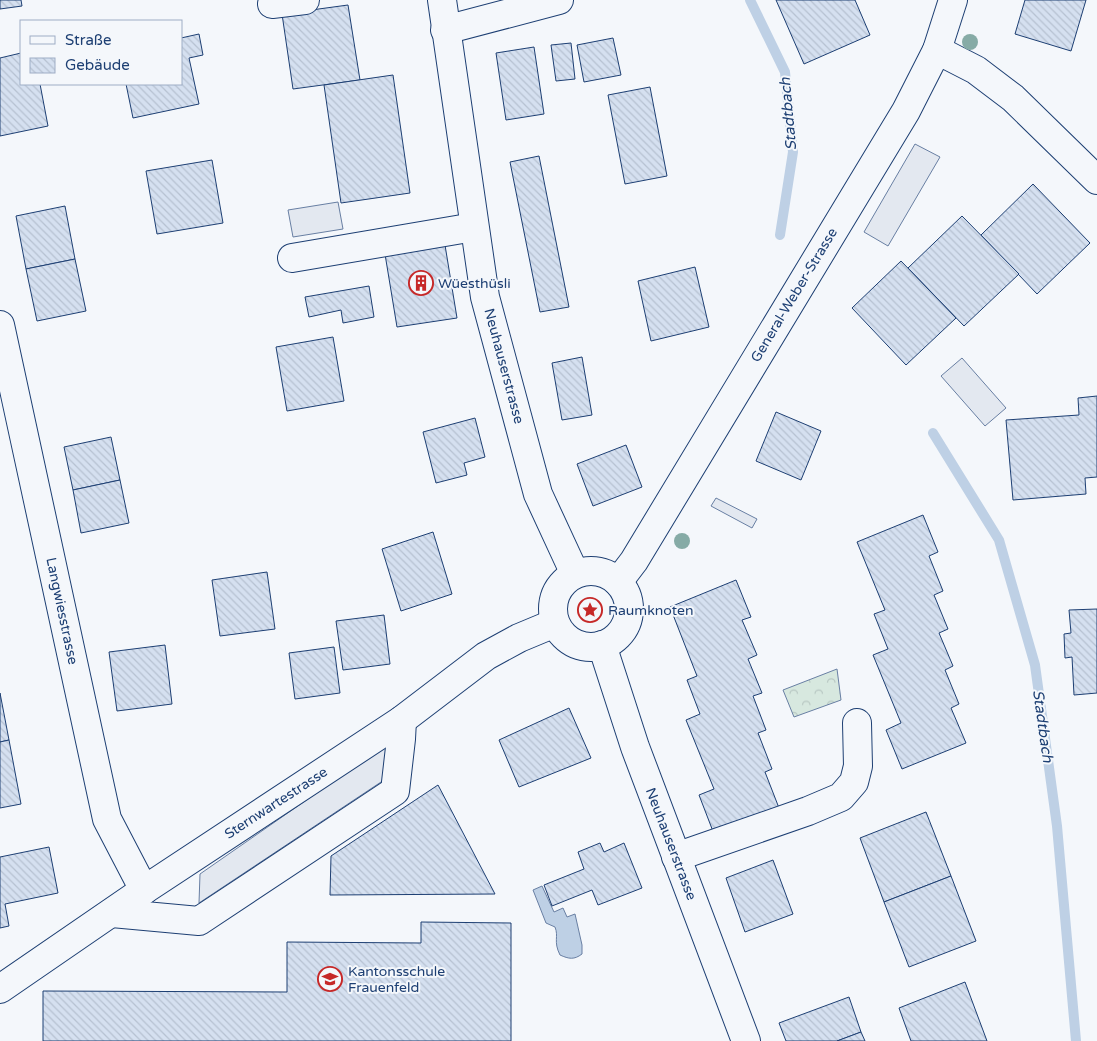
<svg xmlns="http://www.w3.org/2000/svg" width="1097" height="1041" font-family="'Varela Round',sans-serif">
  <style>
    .park { fill: url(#park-crowns); stroke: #687fa3 }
    .parking { fill: #e3e8f0; stroke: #687fa3 }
    .water { fill: #bed0e5; stroke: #687fa3 }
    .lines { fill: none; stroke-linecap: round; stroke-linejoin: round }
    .stream { stroke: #bed0e5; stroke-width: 10 }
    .building { fill: url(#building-back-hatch); stroke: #1d3f73 }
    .minor-casing { stroke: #1d3f73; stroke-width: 30 }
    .minor { stroke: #f4f7fb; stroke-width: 28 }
    .tree { fill: #86aba6 }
    .labels { text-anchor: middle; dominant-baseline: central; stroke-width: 4; stroke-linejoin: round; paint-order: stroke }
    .poi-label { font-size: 14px; fill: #1d3f73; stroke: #f4f7fb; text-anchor: start }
    .street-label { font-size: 14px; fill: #1d3f73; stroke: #f4f7fb }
    .water-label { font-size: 15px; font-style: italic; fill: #1d3f73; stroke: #f4f7fb }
  </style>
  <defs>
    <pattern id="park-crowns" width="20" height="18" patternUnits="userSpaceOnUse" patternTransform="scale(1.25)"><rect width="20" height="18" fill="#d7e8df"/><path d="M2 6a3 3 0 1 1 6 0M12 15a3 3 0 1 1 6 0" fill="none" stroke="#b8c8c3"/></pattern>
    <pattern id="building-back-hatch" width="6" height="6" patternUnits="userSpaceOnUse" patternTransform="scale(1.25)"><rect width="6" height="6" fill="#d5e0f0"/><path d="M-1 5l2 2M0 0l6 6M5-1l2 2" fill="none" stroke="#b6c1d1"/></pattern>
  </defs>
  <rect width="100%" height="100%" fill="#f4f7fb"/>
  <path class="park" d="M837,669L841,700L794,717L783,690Z"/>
  <g class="parking">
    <path d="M915,144L940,157L888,246L864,232Z"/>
    <path d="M338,202L343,229L293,237L288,210Z"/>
    <path d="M962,358L1006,408L985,426L941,376Z"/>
    <path d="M716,498L757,519L752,528L711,506Z"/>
    <path d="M387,744L384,780L199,903L200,874Z"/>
  </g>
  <path class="water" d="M542,886L554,912L563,908L567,917L575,914L582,945V954C574,960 569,959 560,955C553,941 559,937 555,927L546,923L533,890Z"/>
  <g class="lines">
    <g class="stream">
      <path d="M750,0L785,72L793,152L780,235"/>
      <path d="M933,433L999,540L1035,665L1057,826L1076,1041"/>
    </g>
  </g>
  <g class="building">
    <path d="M0,0H21L22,6L0,9Z"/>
    <path d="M776,0H855L870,35L804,64Z"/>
    <path d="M1025,0H1086L1071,51L1015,34Z"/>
    <path d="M348,5L360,80L293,89L282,14Z"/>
    <path d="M199,34L203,55L189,58L199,104L133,118L126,84H181V38Z"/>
    <path d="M613,38L621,75L584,82L577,45Z"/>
    <path d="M571,43L575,79L556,81L551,45Z"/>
    <path d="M534,47L544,114L506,120L496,53Z"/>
    <path d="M21,53V84H40L48,126L0,136V58Z"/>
    <path d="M393,75L410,193L341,203L324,85Z"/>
    <path d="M650,87L667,176L625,184L608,95Z"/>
    <path d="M539,156L569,307L540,312L510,162Z"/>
    <path d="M212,160L223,223L157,234L146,171Z"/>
    <path d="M1033,184L1090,243L1037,294L981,235Z"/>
    <path d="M65,206L75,259L26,269L16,216Z"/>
    <path d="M962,216L1019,274L964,326L908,268Z"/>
    <path d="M444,239L457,318L397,327L384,248Z"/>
    <path d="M75,259L86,311L37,321L26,269Z"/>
    <path d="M901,261L956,318L906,365L852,308Z"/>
    <path d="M695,267L709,327L651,341L638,281Z"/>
    <path d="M369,286L374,317L343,323L341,310L309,317L305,297Z"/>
    <path d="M333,337L344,401L287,411L276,347Z"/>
    <path d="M582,357L592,415L562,420L552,363Z"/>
    <path d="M1097,396V477L1085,478L1086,494L1013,500L1006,420L1079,415L1078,398Z"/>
    <path d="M776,412L821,431L801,480L756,461Z"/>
    <path d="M475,418L485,457L464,463L467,475L436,483L423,432Z"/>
    <path d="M111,437L120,480L73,490L64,447Z"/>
    <path d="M626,445L642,487L593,506L577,464Z"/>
    <path d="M120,480L129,523L81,533L73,490Z"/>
    <path d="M923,515L938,552L929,556L943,591L934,595L948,629L939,633L953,666L945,670L959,704L951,708L966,743L902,769L886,730L901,723L873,655L888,649L874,614L885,610L857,542Z"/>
    <path d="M433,532L452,594L401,611L382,549Z"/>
    <path d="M267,572L275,629L220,636L212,580Z"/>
    <path d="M736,580L751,617L742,620L757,655L748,659L762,693L753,696L766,730L758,733L772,769L765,772L779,808L714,834L699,795L714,789L686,720L700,714L687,680L697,676L670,607Z"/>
    <path d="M1097,609V693L1074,695L1072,657L1065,658L1064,634L1071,633L1069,610Z"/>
    <path d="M384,615L390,664L343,670L336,621Z"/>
    <path d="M165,645L172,704L117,711L109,652Z"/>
    <path d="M334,647L340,693L295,699L289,653Z"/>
    <path d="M0,693L9,740L0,742Z"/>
    <path d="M569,708L591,758L519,787L499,740Z"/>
    <path d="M9,740L21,804L0,808V742Z"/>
    <path d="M438,785L495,894L330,895L331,856Z"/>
    <path d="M926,812L951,876L884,902L860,838Z"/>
    <path d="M600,843L604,852L624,843L642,888L598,905L592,890L552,906L544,885L584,869L578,852Z"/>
    <path d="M49,847L58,893L5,904L9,926L0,928V857Z"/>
    <path d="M773,860L793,914L745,932L726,878Z"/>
    <path d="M951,876L976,941L909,967L884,902Z"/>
    <path d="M421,922L511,923V1041H43V991L287,992V942L421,943Z"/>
    <path d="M965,982L987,1041H911L899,1008Z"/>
    <path d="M849,997L861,1032L837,1041H786L779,1023Z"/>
    <path d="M861,1032L865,1041H837Z"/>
  </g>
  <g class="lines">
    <defs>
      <g id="minor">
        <path d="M442,0L485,297L538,494L575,574"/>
        <path d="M272,4L305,0"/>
        <path d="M445,30L559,0"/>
        <path d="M937,50L976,70L1013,98L1097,180"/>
        <path d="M292,258L474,227"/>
        <path d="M0,325L107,819L144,890"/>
        <circle cx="591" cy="609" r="38"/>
        <path d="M618,582L634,561L906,111L937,50L953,0"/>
        <path d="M602,645L635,747L746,1041"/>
        <path d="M676,857L808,811L841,797L854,782L858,766L857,723"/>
        <path d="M112,913L199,921L395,791L401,739L402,720"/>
        <path d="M0,989L144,890L402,720L486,656L519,638L555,623"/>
      </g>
    </defs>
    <use href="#minor" class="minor-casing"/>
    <use href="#minor" class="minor"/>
  </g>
  <g class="tree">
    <circle cx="970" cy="42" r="8"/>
    <circle cx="682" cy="541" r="8"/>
  </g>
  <defs>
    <symbol id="building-ring" viewBox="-11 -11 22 22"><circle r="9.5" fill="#f4f7fb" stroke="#c62828" stroke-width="1.5"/><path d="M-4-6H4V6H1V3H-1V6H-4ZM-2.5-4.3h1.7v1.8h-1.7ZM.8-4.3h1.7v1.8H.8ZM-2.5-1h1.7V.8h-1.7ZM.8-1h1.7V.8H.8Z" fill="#c62828"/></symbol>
    <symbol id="sight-ring" viewBox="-11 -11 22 22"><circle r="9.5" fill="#f4f7fb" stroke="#c62828" stroke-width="1.5"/><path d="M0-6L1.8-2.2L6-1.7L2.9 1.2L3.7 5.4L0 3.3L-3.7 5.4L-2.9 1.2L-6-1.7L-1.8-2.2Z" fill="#c62828"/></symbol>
    <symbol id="school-ring" viewBox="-11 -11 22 22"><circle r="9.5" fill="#f4f7fb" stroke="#c62828" stroke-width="1.5"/><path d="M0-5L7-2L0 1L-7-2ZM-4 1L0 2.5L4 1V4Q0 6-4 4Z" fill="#c62828"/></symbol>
  </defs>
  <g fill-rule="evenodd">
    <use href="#building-ring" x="407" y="269" width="28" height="28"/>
    <use href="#sight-ring" x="576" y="596" width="28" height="28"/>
    <use href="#school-ring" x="316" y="965" width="28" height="28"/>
  </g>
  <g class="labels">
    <g class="poi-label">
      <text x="438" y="283">Wüesthüsli</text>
      <text x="608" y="610">Raumknoten</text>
      <text x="348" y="971">Kantonsschule<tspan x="348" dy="16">Frauenfeld</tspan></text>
    </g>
    <g class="street-label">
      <text transform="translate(794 295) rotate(-59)">General-Weber-Strasse</text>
      <text transform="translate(504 366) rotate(75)">Neuhauserstrasse</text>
      <text transform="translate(62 611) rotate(78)">Langwiesstrasse</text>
      <text transform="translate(276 803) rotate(-33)">Sternwartestrasse</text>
      <text transform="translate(671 844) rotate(69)">Neuhauserstrasse</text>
    </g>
    <g class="water-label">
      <text transform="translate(788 114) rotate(-95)">Stadtbach</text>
      <text transform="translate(1043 726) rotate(82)">Stadtbach</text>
    </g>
  </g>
  <rect x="20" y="20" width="162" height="65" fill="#f4f7fb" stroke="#9eadc5"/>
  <rect x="30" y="36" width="25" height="8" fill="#f4f7fb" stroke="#9eadc5"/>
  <text x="65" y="45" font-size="15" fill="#1d3f73">Straße</text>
  <rect x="30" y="58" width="25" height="15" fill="url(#building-back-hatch)" stroke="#9eadc5"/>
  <text x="65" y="70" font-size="15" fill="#1d3f73">Gebäude</text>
</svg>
